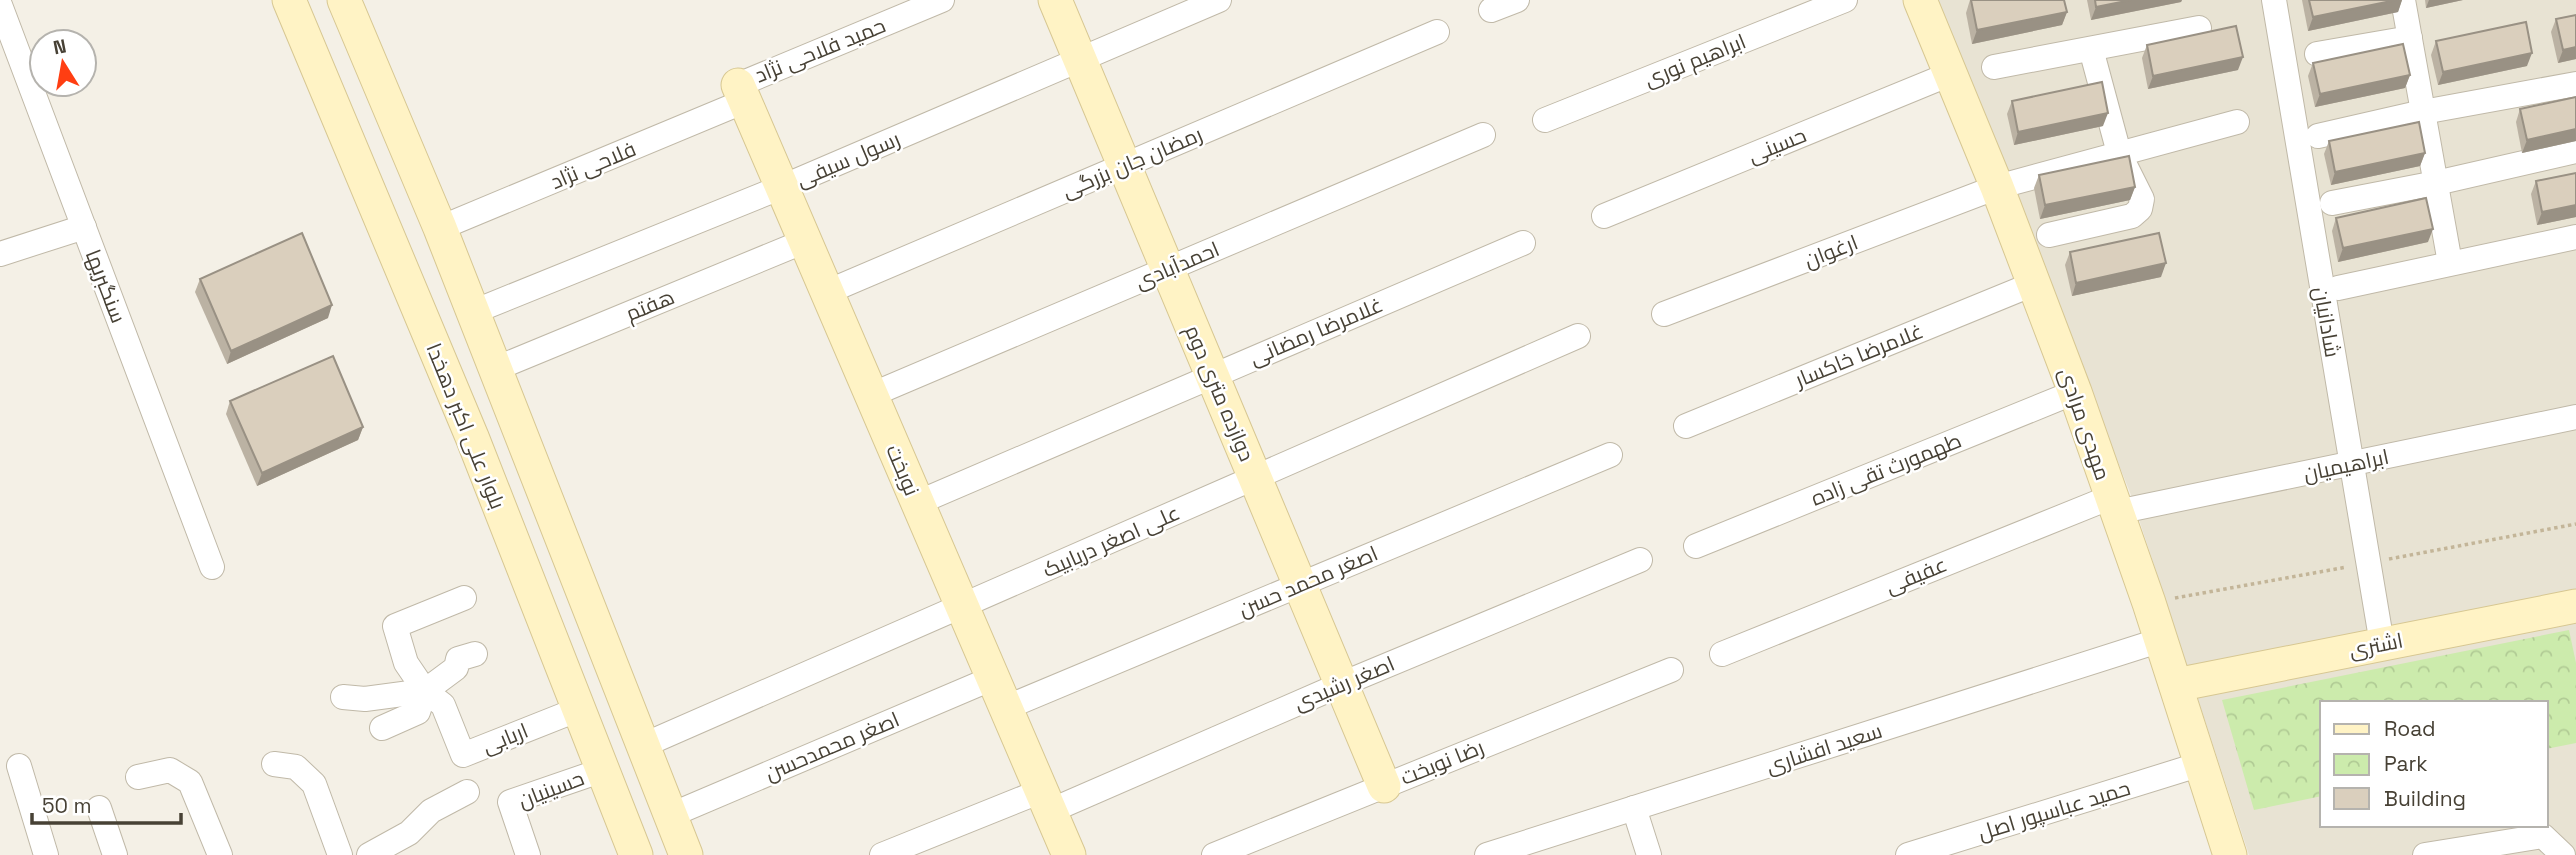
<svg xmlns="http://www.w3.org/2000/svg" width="2576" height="855" font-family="'Space Grotesk',Cairo,sans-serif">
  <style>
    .residential { fill: #e8e3d3; fill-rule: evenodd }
    .park { fill: url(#park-crowns) }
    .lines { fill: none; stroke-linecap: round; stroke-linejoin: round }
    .street-casing { stroke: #c0b9a8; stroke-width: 26 }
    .secondary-casing { stroke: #d7c792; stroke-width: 35 }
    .path { stroke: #c3b598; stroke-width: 3.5; stroke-dasharray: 3.5 3.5; stroke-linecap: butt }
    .street { stroke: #fff; stroke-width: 24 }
    .secondary { stroke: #fff3c5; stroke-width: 33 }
    .wall { fill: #bbb2a3 }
    .shaded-wall { fill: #999184 }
    .building { fill: #dacfbd; stroke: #999184; stroke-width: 2 }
    .labels { text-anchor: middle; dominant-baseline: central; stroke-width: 5; stroke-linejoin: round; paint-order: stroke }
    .street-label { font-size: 21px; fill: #474135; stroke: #fff }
  </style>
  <defs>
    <pattern id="park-crowns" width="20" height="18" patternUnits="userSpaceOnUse" patternTransform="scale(1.75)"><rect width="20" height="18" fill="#ccebac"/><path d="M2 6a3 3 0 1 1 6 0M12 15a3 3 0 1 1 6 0" fill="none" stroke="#b1cb95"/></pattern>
  </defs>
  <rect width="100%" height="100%" fill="#f4f0e6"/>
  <path class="residential" d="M1933,0H2576V855H2249L2131,495ZM2322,703H2546V825H2322Z"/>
  <path class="park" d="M2569,630L2576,663V743L2546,749V703H2322V796L2254,810L2222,700Z"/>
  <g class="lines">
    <defs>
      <g id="street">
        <path d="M2274,0L2382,644"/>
        <path d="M2403,0L2450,263"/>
        <path d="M0,5L212,567"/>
        <path d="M1491,10L1517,0"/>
        <path d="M2317,54L2410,38"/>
        <path d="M1994,67L2199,28"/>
        <path d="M738,85L942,0"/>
        <path d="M1545,120L1845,0"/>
        <path d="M2318,136L2423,112L2576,84"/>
        <path d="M2332,203L2436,183L2576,151"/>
        <path d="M1604,216L1950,74"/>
        <path d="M440,228L745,101"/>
        <path d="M2049,235L2132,216L2140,209L2142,199L2119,153L2091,49"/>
        <path d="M0,254L84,227"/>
        <path d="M2338,288L2576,237"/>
        <path d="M827,292L1437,32"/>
        <path d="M473,312L782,187L1219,0"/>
        <path d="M1664,314L1997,187L2237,122"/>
        <path d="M495,369L805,241"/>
        <path d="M871,395L1483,135"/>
        <path d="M1686,426L2033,284"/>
        <path d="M917,503L1523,243"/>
        <path d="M2117,512L2576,417"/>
        <path d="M1696,546L2075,392"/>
        <path d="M464,598L395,626L406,663L425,691L443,705L463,755L579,709"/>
        <path d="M1722,654L2111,497"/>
        <path d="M343,697L365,699L425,691L456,668L458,659L475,654"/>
        <path d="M1005,708L1610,455"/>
        <path d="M382,728L418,712L425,691"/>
        <path d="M644,745L1578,336"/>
        <path d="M274,764L296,767L314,784L340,855"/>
        <path d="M19,766L46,855"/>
        <path d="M138,777L170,770L190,782L220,855"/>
        <path d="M99,808L115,855"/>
        <path d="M1634,808L1649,855"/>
        <path d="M1050,811L1342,684L1640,560"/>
        <path d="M671,815L993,678"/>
        <path d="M369,855L409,833L431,811L467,792"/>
        <path d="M528,855L510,802L603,770"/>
        <path d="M882,855L1041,791"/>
        <path d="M1214,855L1671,670"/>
        <path d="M1487,855L2161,640"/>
        <path d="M1908,855L2201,764"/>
        <path d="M2425,855L2543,836L2563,855"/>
      </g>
      <g id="secondary">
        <path d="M289,0L472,437L636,855"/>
        <path d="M344,0L440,228L686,855"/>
        <path d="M1055,0L1384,786"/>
        <path d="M1920,0L1997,187L2075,392L2149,603L2230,855"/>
        <path d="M738,85L1069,855"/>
        <path d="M2176,685L2576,606"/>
      </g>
    </defs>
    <use href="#street" class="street-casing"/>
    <use href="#secondary" class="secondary-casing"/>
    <g class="path">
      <path d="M2389,559L2576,524"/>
      <path d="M2175,598L2347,567"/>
    </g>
    <use href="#street" class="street"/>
    <use href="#secondary" class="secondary"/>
  </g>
  <g class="wall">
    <path d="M1970,0L2067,12L2062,25L1972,44L1966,13Z"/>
    <path d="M2087,0H2182L2181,2L2091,20Z"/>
    <path d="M2302,0H2402L2398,12L2308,31Z"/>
    <path d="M2425,0H2463L2426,8Z"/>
    <path d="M2576,15V59L2558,63L2551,32L2556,19Z"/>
    <path d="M2436,41L2527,66L2438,85L2431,55Z"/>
    <path d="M2147,45L2238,70L2148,89L2142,58Z"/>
    <path d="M2313,63L2410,75L2405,88L2315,107L2308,76Z"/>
    <path d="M2576,97V141L2522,153L2516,122L2520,109Z"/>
    <path d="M2012,101L2103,126L2014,145L2007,114Z"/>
    <path d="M2329,141L2425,153L2420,166L2331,185L2324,154Z"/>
    <path d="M2576,173V217L2537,225L2531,194L2536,181Z"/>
    <path d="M2039,175L2135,187L2130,200L2040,219L2034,188Z"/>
    <path d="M2336,218L2428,242L2338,262L2332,231Z"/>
    <path d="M2070,252L2161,277L2072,296L2065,265Z"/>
    <path d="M200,279L328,318L227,364L195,292Z"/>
    <path d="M230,401L363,427L358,440L257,486L226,414Z"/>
  </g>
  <g class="shaded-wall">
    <path d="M2131,0H2182L2181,2L2091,20L2096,7Z"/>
    <path d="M2396,0H2402L2398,12L2308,31L2313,17Z"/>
    <path d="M2429,0H2463L2426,8Z"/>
    <path d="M2067,12L2062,25L1972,44L1977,30Z"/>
    <path d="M2576,47V59L2558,63L2563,50Z"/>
    <path d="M2532,53L2527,66L2438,85L2443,72Z"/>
    <path d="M2243,57L2238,70L2148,89L2153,76Z"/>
    <path d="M2410,75L2405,88L2315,107L2320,94Z"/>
    <path d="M2108,113L2103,126L2014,145L2018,132Z"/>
    <path d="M2576,129V141L2522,153L2527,140Z"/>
    <path d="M2425,153L2420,166L2331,185L2335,172Z"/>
    <path d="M2135,187L2130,200L2040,219L2045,205Z"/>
    <path d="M2576,205V217L2537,225L2542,212Z"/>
    <path d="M2433,229L2428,242L2338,262L2343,248Z"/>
    <path d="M2166,263L2161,277L2072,296L2076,283Z"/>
    <path d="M332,305L328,318L227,364L231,351Z"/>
    <path d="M363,427L358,440L257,486L262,473Z"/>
  </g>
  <g class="building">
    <path d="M1971,0H2064L2067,12L1977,30Z"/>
    <path d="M2095,0H2131L2096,7Z"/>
    <path d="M2309,0H2396L2313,17Z"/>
    <path d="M2576,15V47L2563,50L2556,19Z"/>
    <path d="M2526,22L2532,53L2443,72L2436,41Z"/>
    <path d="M2236,26L2243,57L2153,76L2147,45Z"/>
    <path d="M2403,44L2410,75L2320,94L2313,63Z"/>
    <path d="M2102,82L2108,113L2018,132L2012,101Z"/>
    <path d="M2576,97V129L2527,140L2520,109Z"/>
    <path d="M2419,122L2425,153L2335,172L2329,141Z"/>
    <path d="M2129,156L2135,187L2045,205L2039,175Z"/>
    <path d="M2576,173V205L2542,212L2536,181Z"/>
    <path d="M2426,198L2433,229L2343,248L2336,218Z"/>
    <path d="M302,233L332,305L231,351L200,279Z"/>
    <path d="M2159,233L2166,263L2076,283L2070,252Z"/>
    <path d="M333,356L363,427L262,473L230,401Z"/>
  </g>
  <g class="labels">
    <g class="street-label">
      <text transform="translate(820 50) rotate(-22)">حمید فلاحی نژاد</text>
      <text transform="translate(1695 60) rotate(-22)">ابراهیم نوری</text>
      <text transform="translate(1777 145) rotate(-22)">حسینی</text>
      <text transform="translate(848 159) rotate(-23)">رسول سیفی</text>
      <text transform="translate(1132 162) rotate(-23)">رمضان جان بزرگی</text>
      <text transform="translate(593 165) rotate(-23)">فلاحی نژاد</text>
      <text transform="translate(1831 251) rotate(-21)">ارغوان</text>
      <text transform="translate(1177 265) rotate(-23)">احمدآبادی</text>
      <text transform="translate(106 286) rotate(69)">سنگبریها</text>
      <text transform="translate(650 305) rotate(-22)">هفتم</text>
      <text transform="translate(2327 322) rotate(80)">شادانیان</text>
      <text transform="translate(1316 331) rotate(-23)">غلامرضا رمضانی</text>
      <text transform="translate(1859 355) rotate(-22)">غلامرضا خاکسار</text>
      <text transform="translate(1220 393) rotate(67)">دوازده متری دوم</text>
      <text transform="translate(2085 424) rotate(71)">مهدی مرادی</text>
      <text transform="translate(466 426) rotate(68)">بلوار علی اکبر دهخدا</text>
      <text transform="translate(2346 465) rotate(-12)">ابراهیمیان</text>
      <text transform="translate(1886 469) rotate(-22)">طهمورث تقی زاده</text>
      <text transform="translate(903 470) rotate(67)">نوبخت</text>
      <text transform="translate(1111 541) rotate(-24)">علی اصغر دریابیک</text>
      <text transform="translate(1916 575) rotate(-22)">عفیفی</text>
      <text transform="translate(1308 581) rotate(-23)">اصغر محمد حسن</text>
      <text transform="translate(2376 645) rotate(-11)">اشتری</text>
      <text transform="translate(1344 683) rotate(-23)">اصغر رشیدی</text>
      <text transform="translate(505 738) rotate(-22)">اربابی</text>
      <text transform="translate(832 746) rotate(-23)">اصغر محمدحسن</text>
      <text transform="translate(1824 748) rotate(-18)">سعید افشاری</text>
      <text transform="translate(1442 762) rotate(-22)">رضا نوبخت</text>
      <text transform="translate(551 789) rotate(-21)">حسینیان</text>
      <text transform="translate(2054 810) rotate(-17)">حمید عباسپور اصل</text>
    </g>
  </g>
  <rect x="2320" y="701" width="228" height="126" fill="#ffffff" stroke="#b5b3ae" stroke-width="2"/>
  <rect x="2334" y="724" width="35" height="10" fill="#fff3c5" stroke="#b5b3ae" stroke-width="2"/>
  <text x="2384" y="736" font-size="21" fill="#474135">Road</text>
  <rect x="2334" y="754" width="35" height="21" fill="url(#park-crowns)" stroke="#b5b3ae" stroke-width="2"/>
  <text x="2384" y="771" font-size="21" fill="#474135">Park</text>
  <rect x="2334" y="788" width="35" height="21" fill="#dacfbd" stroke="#b5b3ae" stroke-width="2"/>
  <text x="2384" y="806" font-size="21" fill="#474135">Building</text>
  <g transform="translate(63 63) rotate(349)"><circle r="33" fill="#ffffff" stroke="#b5b3ae" stroke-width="2"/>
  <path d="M0-5L12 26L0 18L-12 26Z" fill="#ff3e12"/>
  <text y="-10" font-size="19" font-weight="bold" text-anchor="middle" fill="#474135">N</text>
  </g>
  <path d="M32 813v10h149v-10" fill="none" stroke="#474135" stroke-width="3.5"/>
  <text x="42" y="813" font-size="21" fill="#474135" stroke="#ffffff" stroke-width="5" paint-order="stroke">50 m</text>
</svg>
